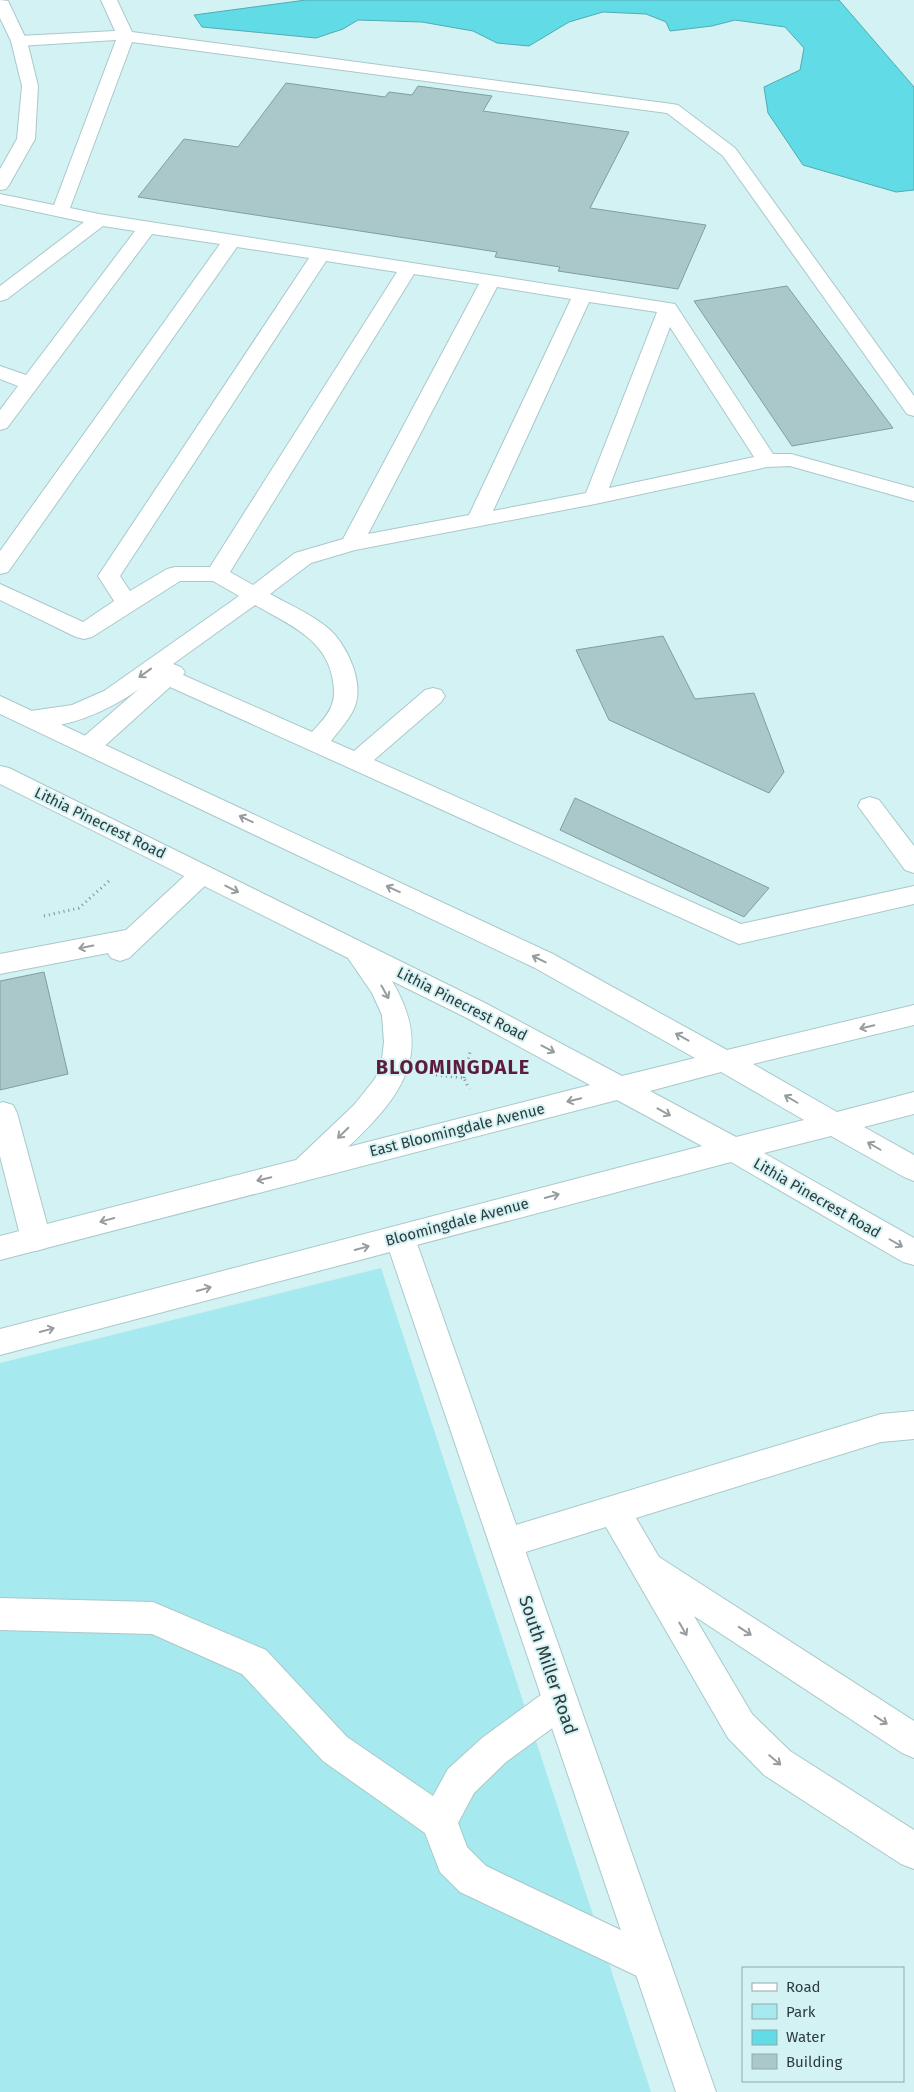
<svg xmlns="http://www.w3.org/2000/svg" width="914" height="2092" font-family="'Fira Sans',sans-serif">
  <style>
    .green { fill: #a6e9ee }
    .water { fill: #61dbe5; stroke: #52abb2 }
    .building { fill: #aac8ca; stroke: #819da0 }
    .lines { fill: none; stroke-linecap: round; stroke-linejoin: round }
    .lane-casing { stroke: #aac8ca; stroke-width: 2 }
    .street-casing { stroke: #aac8ca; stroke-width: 2 }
    .secondary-casing { stroke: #aac8ca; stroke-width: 2 }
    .path { stroke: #7d9293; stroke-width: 3; stroke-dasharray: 1 4; stroke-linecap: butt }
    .lane { fill: #fff; fill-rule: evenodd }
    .street { fill: #fff; fill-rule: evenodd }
    .secondary { fill: #fff; fill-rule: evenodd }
    .oneway { stroke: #979d9e }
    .labels { text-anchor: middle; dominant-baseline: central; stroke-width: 4; stroke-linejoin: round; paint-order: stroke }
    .street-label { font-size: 15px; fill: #2f3b3c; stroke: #d3f2f4 }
    .near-street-label { font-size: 18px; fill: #2f3b3c; stroke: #d3f2f4 }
    .district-label { font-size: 20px; font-weight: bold; letter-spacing: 1px; fill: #5c1c3c; stroke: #d3f2f4 }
  </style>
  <rect width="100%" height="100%" fill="#d3f2f4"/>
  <path class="green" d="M381,1268L651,2092H0V1363Z"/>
  <path class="water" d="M306,0H839L914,87V190L896,192L803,165L768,113L764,87L800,70L804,48L785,27L735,20L712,26L670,31L666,22L646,14L603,12L569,22L529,46L497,43L473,31L422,22L358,20L343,29L316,38L202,27L194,15Z"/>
  <g class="building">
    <path d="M286,83L385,97L389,92L412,95L418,86L492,96L483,111L629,132L590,208L706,225L678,289L558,271L560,267L495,257L497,252L138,197L184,139L238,147Z"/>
    <path d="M787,286L893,428L792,446L694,301Z"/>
    <path d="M663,636L695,699L754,693L784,772L769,793L609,720L576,650Z"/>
    <path d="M575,798L769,888L744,917L560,830Z"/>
    <path d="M44,972L68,1074L0,1090V981Z"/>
  </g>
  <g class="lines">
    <defs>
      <g id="lane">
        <path d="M101,0H117L132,32L672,104L678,105L735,148L914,396V416L907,414L723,156L667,113L132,42L70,208L99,214L675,304L773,454H791L914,488V501L790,466L767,467L595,504L355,550L311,563L270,594C290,605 320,618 335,635C349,652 362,680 356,703C352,717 340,729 331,741L354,751L425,690L433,688L441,690L445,696L441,702L374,760L741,924L914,886V904L739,944L170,687L99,751L90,753L81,751L78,745L81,739L139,689C110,710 60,734 24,724L20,718L24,712L72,705L104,691L239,596L213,581H180L92,637L84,639L76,637L0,600V584L83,622L114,601L98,576L309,258L237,247L8,572L0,574V551L220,244L152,234L7,428L0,430V410L18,386L0,379V366L26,375L135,231L103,226L7,299L0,301V286L84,222L0,204V194L54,205L116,40L19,46L13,44L11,41L13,38L19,36L115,31ZM326,261L397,272L210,567H175L167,569L130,591L120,576ZM414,274L479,284L343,539L295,553L253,585L230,572ZM497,287L571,299L469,515L368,534ZM589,302L657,312L586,493L493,511ZM670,327L754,457L609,488ZM255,605C288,624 327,639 333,681C334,689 335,696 332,704C329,715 319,724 312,732L183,675L185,672L181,667L173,664Z"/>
        <path d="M870,797L879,800L914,846V873L905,870L858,806L861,800Z"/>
        <path d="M202,865L211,868L215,874L211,880L129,958L120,961L111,958L108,953L0,974V954L126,930L193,868Z"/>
        <path d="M3,1102L13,1105L17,1113L51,1239L46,1248L36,1251L26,1248L21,1239L0,1156V1103Z"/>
        <path d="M914,1411V1439L881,1442L636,1518L659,1557L914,1721V1758L902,1753L694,1616L752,1714L790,1751L914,1830V1869L901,1864L764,1775L728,1738L606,1527L506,1558L494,1554L490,1543L494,1532L506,1528L881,1414Z"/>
        <path d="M0,1598L153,1602L266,1650L347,1737L433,1796L448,1769L482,1738L549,1689L561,1684L573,1689L578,1701L573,1713L506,1762L474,1793L458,1823L467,1847L486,1866L665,1951L671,1964L665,1977L652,1983L639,1977L460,1892L440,1872L425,1833L323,1761L242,1674L152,1634L0,1630Z"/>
      </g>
      <path id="street" d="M400,1226L410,1229L415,1238L716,2092H676L385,1238L390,1229Z"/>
      <g id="secondary">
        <path d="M0,0L8,1L27,41L38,86L35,139L9,185L6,189L0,190V169L17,139L22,86L11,41L0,18Z"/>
        <path d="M0,696L553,954L727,1050L914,1005V1025L753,1064L837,1112L914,1092V1114L864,1127L914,1155V1181L904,1177L831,1136L764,1153L914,1238V1265L903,1262L731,1162L0,1355V1329L702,1146L617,1100L0,1260V1236L296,1160L354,1105L374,1080L381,1068L384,1042L382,1015L372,993L348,958L0,784V766L9,768L485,1003L622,1076L695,1058L535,968L0,714ZM392,981L465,1017L590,1085L348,1147C402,1096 435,1053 392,981ZM721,1072L804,1120L736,1137L650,1091Z"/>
      </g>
    </defs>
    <use href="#lane" class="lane-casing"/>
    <use href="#street" class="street-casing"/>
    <use href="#secondary" class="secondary-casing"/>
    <g class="path">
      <path d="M44,916L79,908L109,881"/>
      <path d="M436,1075L464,1078L469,1089"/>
      <path d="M464,1078L470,1052"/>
    </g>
    <use href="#lane" class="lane"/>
    <use href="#street" class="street"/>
    <use href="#secondary" class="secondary"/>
  </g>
  <defs><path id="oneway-shaft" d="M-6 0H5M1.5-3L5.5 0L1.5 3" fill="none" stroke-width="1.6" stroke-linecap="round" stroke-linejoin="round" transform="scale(1.25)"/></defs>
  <g class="oneway">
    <use href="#oneway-shaft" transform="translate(145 673) rotate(144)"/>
    <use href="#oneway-shaft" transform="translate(246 819) rotate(-155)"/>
    <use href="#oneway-shaft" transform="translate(232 889) rotate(27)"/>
    <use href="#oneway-shaft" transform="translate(393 889) rotate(-155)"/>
    <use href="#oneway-shaft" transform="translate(86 947) rotate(169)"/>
    <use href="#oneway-shaft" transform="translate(539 959) rotate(-154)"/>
    <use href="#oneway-shaft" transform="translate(385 992) rotate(61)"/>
    <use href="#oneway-shaft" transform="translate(867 1027) rotate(167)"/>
    <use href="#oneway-shaft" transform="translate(682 1037) rotate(-151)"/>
    <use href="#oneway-shaft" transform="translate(548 1049) rotate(28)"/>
    <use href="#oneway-shaft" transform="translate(791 1099) rotate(-150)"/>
    <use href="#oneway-shaft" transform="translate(574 1100) rotate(166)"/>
    <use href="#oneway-shaft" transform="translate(664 1112) rotate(29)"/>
    <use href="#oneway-shaft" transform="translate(343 1133) rotate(136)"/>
    <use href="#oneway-shaft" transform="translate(874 1146) rotate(-150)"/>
    <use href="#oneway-shaft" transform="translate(264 1179) rotate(166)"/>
    <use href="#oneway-shaft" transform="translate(552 1196) rotate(-15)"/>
    <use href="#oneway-shaft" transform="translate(107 1220) rotate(165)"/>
    <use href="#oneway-shaft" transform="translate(896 1243) rotate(30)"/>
    <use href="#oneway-shaft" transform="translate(362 1248) rotate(-15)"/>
    <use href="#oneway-shaft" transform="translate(204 1289) rotate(-15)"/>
    <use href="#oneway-shaft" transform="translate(47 1330) rotate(-15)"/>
    <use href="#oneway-shaft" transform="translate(683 1629) rotate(60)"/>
    <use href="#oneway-shaft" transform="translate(745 1631) rotate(33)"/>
    <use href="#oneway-shaft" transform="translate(881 1720) rotate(33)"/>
    <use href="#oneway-shaft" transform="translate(775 1760) rotate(40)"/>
  </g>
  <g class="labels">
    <g class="street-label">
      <text transform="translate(100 823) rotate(26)">Lithia Pinecrest Road</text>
      <text transform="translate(462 1004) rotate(27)">Lithia Pinecrest Road</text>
      <text transform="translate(457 1130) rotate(-14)">East Bloomingdale Avenue</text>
      <text transform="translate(817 1198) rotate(30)">Lithia Pinecrest Road</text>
      <text transform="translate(457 1222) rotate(-15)">Bloomingdale Avenue</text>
    </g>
    <g class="near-street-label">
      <text transform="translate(548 1665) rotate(71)">South Miller Road</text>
    </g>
    <g class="district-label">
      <text x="453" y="1067">BLOOMINGDALE</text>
    </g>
  </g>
  <rect x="742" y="1967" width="162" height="115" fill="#d3f2f4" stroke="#91a9aa"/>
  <rect x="752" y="1983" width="25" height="8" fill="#ffffff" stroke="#91a9aa"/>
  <text x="786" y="1992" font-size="15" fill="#2f3b3c">Road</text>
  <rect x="752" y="2004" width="25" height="15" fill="#a6e9ee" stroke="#91a9aa"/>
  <text x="786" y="2017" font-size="15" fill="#2f3b3c">Park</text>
  <rect x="752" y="2030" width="25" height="15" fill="#61dbe5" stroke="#91a9aa"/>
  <text x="786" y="2042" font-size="15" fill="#2f3b3c">Water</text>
  <rect x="752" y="2054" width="25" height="15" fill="#aac8ca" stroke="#91a9aa"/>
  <text x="786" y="2067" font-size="15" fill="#2f3b3c">Building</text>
</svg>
